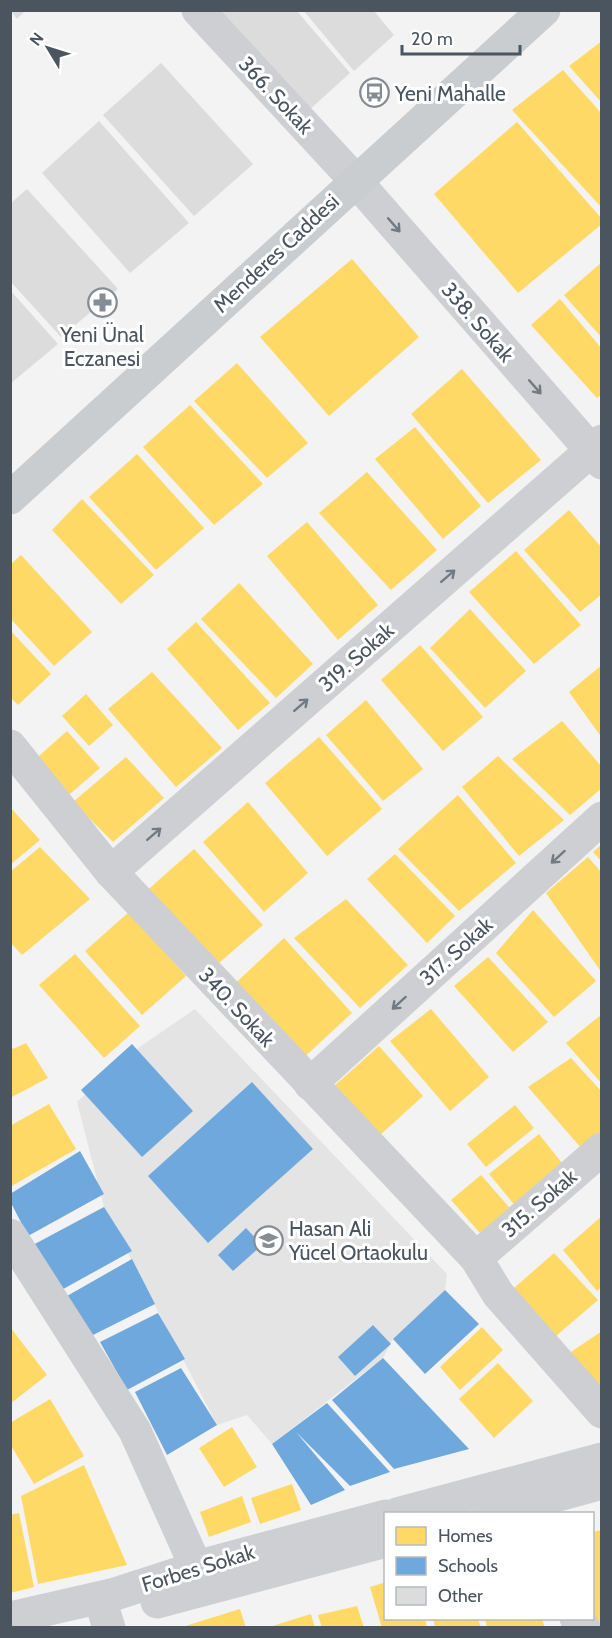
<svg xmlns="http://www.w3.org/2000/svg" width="612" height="1638" font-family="Cabin,sans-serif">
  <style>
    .education { fill: #e5e4e5 }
    .homes { fill: #ffd966 }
    .schools { fill: #6fa8dc }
    .building { fill: #dcdcdd }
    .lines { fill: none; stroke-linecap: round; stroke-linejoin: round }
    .minor { stroke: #cdcfd2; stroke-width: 33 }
    .major { stroke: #c9cdd0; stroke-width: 33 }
    .oneway { stroke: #717a82 }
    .labels { text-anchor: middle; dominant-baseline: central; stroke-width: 6; stroke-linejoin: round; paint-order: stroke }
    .poi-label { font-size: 21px; fill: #4a5560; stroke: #fff; text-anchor: start }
    .street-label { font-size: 21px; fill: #4a5560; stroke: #fff }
  </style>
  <rect width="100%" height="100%" fill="#f3f3f3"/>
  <path class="education" d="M195,1009L447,1274L445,1290L393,1339L383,1358L272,1444L247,1415L217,1425L104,1207L77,1102L128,1055Z"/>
  <g class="homes">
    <path d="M602,41V103L569,66Z"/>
    <path d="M563,70L602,114V208L512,110Z"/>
    <path d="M517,122L602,219V224L518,293L434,194Z"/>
    <path d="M352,259L419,337L329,416L260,337Z"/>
    <path d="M602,262V338L564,295Z"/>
    <path d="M560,299L602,349V394L597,398L531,325Z"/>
    <path d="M237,363L308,443L267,478L194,401Z"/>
    <path d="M462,369L541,460L488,503L411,414Z"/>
    <path d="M190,405L263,484L214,525L143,447Z"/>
    <path d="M415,427L481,506L443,539L375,459Z"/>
    <path d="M137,454L204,528L156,570L89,497Z"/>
    <path d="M367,472L437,550L391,590L319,513Z"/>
    <path d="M82,499L154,575L121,604L52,530Z"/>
    <path d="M569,510L602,548V594L580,612L524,550Z"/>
    <path d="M307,522L378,605L338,640L267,556Z"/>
    <path d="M516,551L581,625L534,664L469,592Z"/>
    <path d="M21,555L92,632L54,666L10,618V565Z"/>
    <path d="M239,583L313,664L276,698L201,619Z"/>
    <path d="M470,609L526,671L485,708L430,648Z"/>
    <path d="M196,622L270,703L238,730L167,649Z"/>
    <path d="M10,630L51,674L18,705L10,697Z"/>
    <path d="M420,645L483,717L443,751L381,680Z"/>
    <path d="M602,665V738L569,692Z"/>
    <path d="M152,672L222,748L176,787L108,709Z"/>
    <path d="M86,694L113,725L89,746L62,716Z"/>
    <path d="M366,700L423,769L383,801L326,735Z"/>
    <path d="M562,721L602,767V788L570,815L512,759Z"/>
    <path d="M67,731L100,768L62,801L30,764Z"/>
    <path d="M319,737L382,809L327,856L265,783Z"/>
    <path d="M498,756L564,820L519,856L462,787Z"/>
    <path d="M126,757L164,798L113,842L73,802Z"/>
    <path d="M458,795L516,863L459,911L398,849Z"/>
    <path d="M248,802L308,873L264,912L203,842Z"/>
    <path d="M10,807L40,840L10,865Z"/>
    <path d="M602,844V862L593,852Z"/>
    <path d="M40,847L90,899L22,955L10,942V872Z"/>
    <path d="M194,849L263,925L212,969L143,894Z"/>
    <path d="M395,854L455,916L427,943L367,879Z"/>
    <path d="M588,857L602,873V973L546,893Z"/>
    <path d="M346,899L408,965L360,1008L294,938Z"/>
    <path d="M533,910L596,981L554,1017L496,953Z"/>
    <path d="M129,912L186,976L142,1015L85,951Z"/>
    <path d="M284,938L352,1013L299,1062L229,989Z"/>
    <path d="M75,954L140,1026L104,1058L39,985Z"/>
    <path d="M488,957L548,1022L513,1052L454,986Z"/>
    <path d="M431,1009L489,1077L450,1111L390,1041Z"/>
    <path d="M602,1014V1084L566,1043Z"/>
    <path d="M26,1043L48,1078L10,1098V1044L13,1049Z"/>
    <path d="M379,1046L423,1096L378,1137L332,1088Z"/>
    <path d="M571,1058L602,1092V1132L582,1149L528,1087Z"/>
    <path d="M49,1104L76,1149L10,1187V1126Z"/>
    <path d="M515,1105L534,1128L486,1167L467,1144Z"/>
    <path d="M539,1134L566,1168L517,1208L489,1174Z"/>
    <path d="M481,1175L516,1215L486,1240L451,1200Z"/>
    <path d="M602,1216V1287L597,1291L563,1250Z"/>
    <path d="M554,1253L598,1300L549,1342L506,1295Z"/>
    <path d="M10,1327L47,1375L10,1404Z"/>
    <path d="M482,1327L503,1350L460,1390L440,1367Z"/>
    <path d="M602,1331V1400L562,1358Z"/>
    <path d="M498,1363L533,1401L494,1438L459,1399Z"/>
    <path d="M50,1399L84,1456L34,1484L10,1444V1423Z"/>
    <path d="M232,1427L257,1467L224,1487L199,1448Z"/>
    <path d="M84,1465L127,1565L38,1584L21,1496Z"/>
    <path d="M292,1484L301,1510L260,1524L251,1498Z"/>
    <path d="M242,1496L251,1522L209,1537L200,1512Z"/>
    <path d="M19,1513L34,1587L10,1593V1515Z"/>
    <path d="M602,1530V1628H597L592,1618V1532Z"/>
    <path d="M386,1582V1618H425L427,1628H382L370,1587Z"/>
    <path d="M357,1606L364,1628H322L318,1615Z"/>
    <path d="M240,1609L246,1628H182V1627Z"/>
    <path d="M311,1614L315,1628H269V1627Z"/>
    <path d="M433,1618H478L481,1628H435Z"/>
    <path d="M485,1618H542L545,1628H487Z"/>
  </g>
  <g class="schools">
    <path d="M132,1044L193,1111L142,1157L81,1090Z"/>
    <path d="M252,1082L313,1149L208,1243L148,1176Z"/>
    <path d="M80,1151L104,1194L28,1236L10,1201V1194Z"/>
    <path d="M104,1207L132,1251L56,1293L31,1246Z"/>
    <path d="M246,1228L262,1245L233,1271L218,1255Z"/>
    <path d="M132,1259L155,1304L91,1336L67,1296Z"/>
    <path d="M445,1290L479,1324L425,1374L393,1339Z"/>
    <path d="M158,1313L185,1359L127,1390L100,1342Z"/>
    <path d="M373,1325L391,1344L355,1376L338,1357Z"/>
    <path d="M383,1358L469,1449L394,1469L332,1400Z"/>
    <path d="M181,1368L217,1425L167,1455L135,1392Z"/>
    <path d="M327,1403L390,1472L350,1486L296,1432L345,1490L311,1505L272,1444Z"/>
  </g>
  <g class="building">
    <path d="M10,10H26L17,19Z"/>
    <path d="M225,10H296L350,73L307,112L219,16Z"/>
    <path d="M303,10H373L394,35L354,71Z"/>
    <path d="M161,63L253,164L194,216L103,115Z"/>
    <path d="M99,121L189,223L130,273L42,173Z"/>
    <path d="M27,189L118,289L61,337L10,281V204Z"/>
    <path d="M10,290L58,344L10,384Z"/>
  </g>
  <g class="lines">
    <g class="minor">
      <path d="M198,10L355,180L602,463"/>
      <path d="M10,746L111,872L476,1258L498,1294L602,1412"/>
      <path d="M111,872L602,441"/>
      <path d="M310,1084L602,818"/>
      <path d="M10,1235L135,1431L196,1567"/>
      <path d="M476,1258L602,1149"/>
      <path d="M397,1514L602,1459"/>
      <path d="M488,1514L602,1483"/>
      <path d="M157,1602L386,1541"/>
      <path d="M105,1615L109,1628"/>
      <path d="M10,1618L115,1594L211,1563L386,1516"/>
      <path d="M576,1618L584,1628"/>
    </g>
    <path class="major" d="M10,498L544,10"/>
  </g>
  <defs><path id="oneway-shaft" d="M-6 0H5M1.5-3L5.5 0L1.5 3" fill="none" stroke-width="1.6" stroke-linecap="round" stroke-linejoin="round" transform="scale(1.5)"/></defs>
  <g class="oneway">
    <use href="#oneway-shaft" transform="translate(394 225) rotate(49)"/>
    <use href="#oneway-shaft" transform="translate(535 387) rotate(49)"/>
    <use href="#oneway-shaft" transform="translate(448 576) rotate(-41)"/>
    <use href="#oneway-shaft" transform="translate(301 705) rotate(-41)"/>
    <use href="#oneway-shaft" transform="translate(154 834) rotate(-41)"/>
    <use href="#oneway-shaft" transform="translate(558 857) rotate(138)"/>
    <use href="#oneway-shaft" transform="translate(399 1003) rotate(138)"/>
  </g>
  <defs>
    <symbol id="bus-ring" viewBox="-11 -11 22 22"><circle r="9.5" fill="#fff" stroke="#858c93" stroke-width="1.5"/><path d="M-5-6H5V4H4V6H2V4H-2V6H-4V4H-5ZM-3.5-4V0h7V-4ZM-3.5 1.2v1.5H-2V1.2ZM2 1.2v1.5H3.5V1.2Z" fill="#858c93"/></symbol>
    <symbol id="pharmacy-ring" viewBox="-11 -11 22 22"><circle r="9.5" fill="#fff" stroke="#858c93" stroke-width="1.5"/><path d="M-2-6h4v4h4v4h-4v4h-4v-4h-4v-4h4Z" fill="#858c93"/></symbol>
    <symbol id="school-ring" viewBox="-11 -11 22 22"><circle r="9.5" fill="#fff" stroke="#858c93" stroke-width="1.5"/><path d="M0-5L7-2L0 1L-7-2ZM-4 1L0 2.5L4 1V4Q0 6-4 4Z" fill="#858c93"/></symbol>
  </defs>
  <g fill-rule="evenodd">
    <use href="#bus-ring" x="358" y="76" width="33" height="33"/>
    <use href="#pharmacy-ring" x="86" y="286" width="33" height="33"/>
    <use href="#school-ring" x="252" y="1224" width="33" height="33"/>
  </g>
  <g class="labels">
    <g class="poi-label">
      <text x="395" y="93">Yeni Mahalle</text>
      <text x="102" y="334" text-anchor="middle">Yeni Ünal<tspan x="102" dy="24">Eczanesi</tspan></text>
      <text x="289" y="1228">Hasan Ali<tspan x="289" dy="24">Yücel Ortaokulu</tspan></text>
    </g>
    <g class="street-label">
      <text transform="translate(276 95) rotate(47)">366. Sokak</text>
      <text transform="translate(276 253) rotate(-43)">Menderes Caddesi</text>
      <text transform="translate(478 322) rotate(49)">338. Sokak</text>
      <text transform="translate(356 657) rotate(-41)">319. Sokak</text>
      <text transform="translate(456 951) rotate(-42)">317. Sokak</text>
      <text transform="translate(237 1007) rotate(47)">340. Sokak</text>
      <text transform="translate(539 1203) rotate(-41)">315. Sokak</text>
      <text transform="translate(198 1568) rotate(-17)">Forbes Sokak</text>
    </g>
  </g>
  <rect width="612" height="1638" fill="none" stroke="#4a5560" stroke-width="24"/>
  <rect x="384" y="1512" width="210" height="108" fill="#ffffff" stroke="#b7bbbf" stroke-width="1.5"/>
  <rect x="396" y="1527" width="30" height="18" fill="#ffd966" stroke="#b7bbbf" stroke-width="1.5"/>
  <text x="438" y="1542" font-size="18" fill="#4a5560">Homes</text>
  <rect x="396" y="1557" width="30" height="18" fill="#6fa8dc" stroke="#b7bbbf" stroke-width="1.5"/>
  <text x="438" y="1572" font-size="18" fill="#4a5560">Schools</text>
  <rect x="396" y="1587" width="30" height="18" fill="#dcdcdd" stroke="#b7bbbf" stroke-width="1.5"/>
  <text x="438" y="1602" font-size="18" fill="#4a5560">Other</text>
  <g transform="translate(48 48) rotate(308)" stroke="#ffffff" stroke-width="4.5" paint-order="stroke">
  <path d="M0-4.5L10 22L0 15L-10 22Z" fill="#4a5560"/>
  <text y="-9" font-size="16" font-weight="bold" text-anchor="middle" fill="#4a5560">N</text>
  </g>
  <path d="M402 45v9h118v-9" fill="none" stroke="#4a5560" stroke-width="3"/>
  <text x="411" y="45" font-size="18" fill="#4a5560" stroke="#ffffff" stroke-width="4.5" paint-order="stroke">20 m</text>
</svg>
